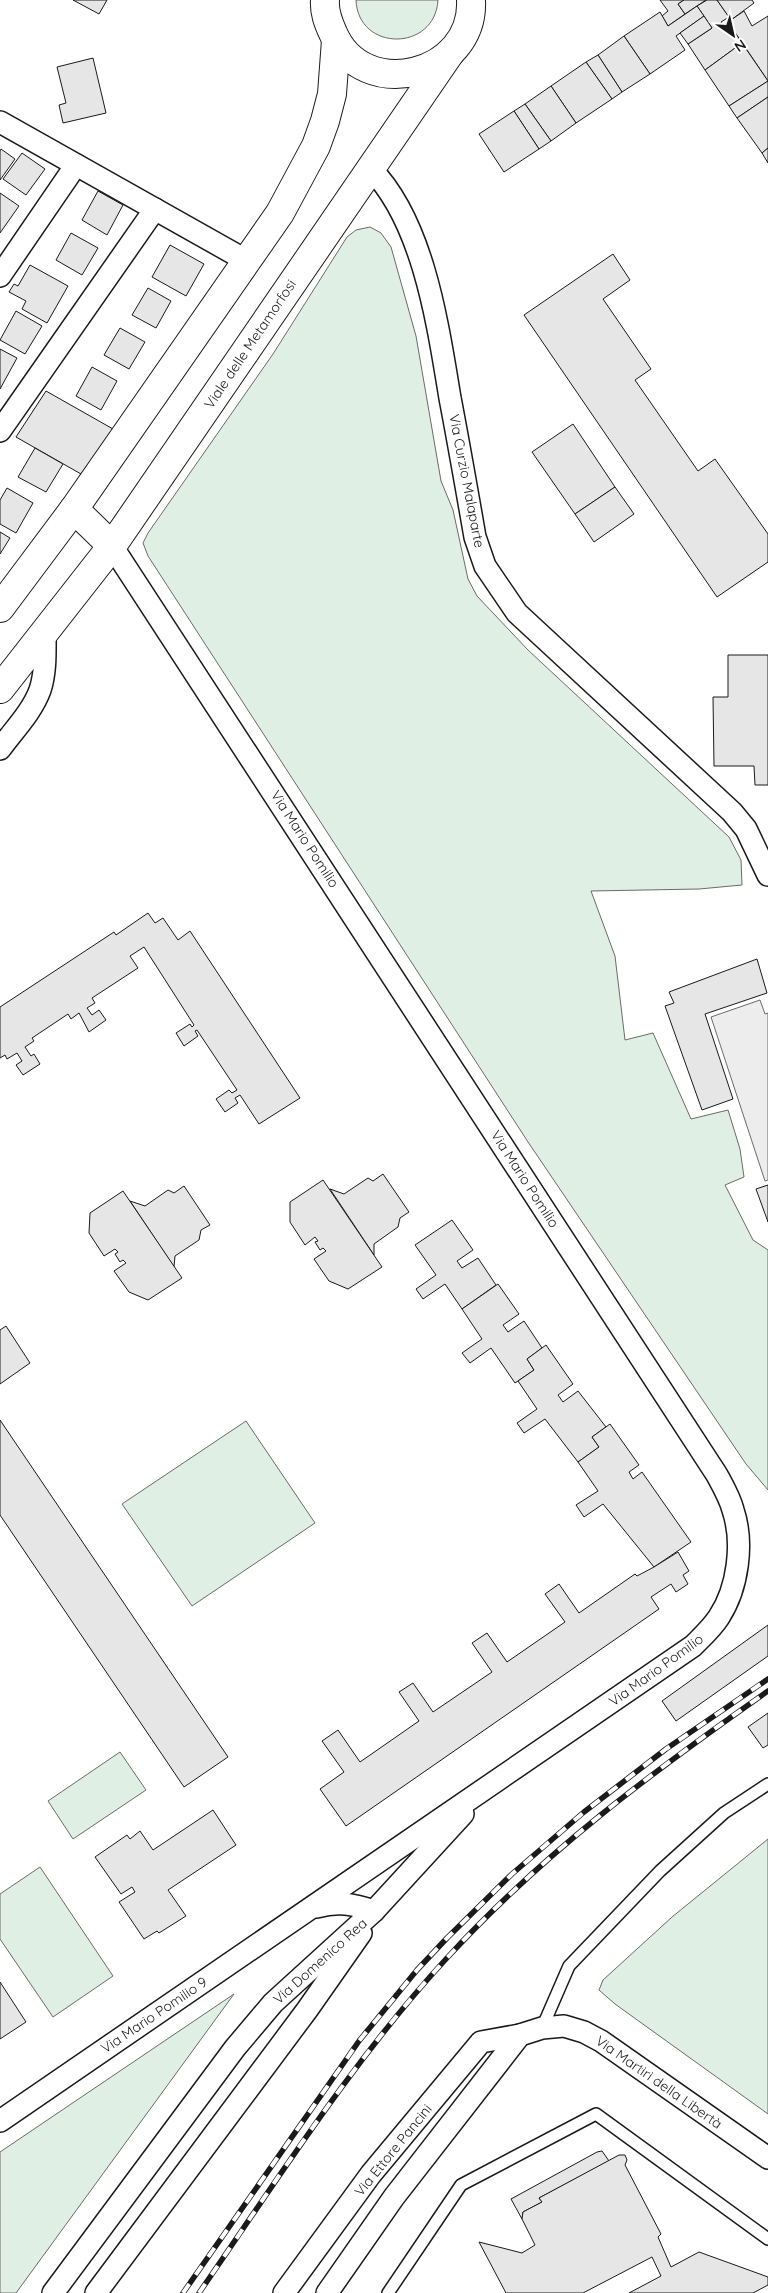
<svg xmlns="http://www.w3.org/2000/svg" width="768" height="2293" font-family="Quicksand,sans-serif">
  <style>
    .green { fill: #e0efe3; stroke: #6a6a6a }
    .parking { fill: #ededed; stroke: #6a6a6a }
    .building { fill: #e6e6e6; stroke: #1a1a1a }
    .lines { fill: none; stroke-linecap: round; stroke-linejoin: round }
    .lane-casing { stroke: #1a1a1a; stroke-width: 14 }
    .street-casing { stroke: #1a1a1a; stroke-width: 24 }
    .secondary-casing { stroke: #1a1a1a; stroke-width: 30 }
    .lane { stroke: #fff; stroke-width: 11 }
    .street { stroke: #fff; stroke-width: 21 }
    .secondary { stroke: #fff; stroke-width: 28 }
    .rail-casing { stroke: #1a1a1a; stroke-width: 5.5 }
    .rail { stroke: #fff; stroke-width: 4; stroke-dasharray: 11; stroke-linecap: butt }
    .labels { text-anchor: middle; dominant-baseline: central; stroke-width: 4; stroke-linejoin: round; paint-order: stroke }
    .street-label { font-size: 14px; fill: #1a1a1a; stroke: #fff }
  </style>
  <rect width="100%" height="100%" fill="#fff"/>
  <g class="green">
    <path d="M356,0H438C435,52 358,52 356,0Z"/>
    <path d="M370,227L381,233L391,247L416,336L441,481L453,510L468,579L477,596L528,650L729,837L741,860L742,885L699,889L591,891L615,956L625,1040L653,1033L691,1119L728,1110L740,1149L744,1177L725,1185L753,1240L768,1250V1490L746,1464L528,1142L148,556L143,543L148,533L273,354L347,237L356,230Z"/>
    <path d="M246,1421L315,1523L192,1606L122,1504Z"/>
    <path d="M120,1752L146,1790L73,1839L48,1801Z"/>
    <path d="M768,1839V2114L615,2004L599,1990L603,1980L672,1917Z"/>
    <path d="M40,1867L113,1976L53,2017L0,1939V1894Z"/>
    <path d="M234,1994L16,2293H0V2152Z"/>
  </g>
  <path class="parking" d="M760,1000L765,1014L768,1013V1180L765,1181L711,1017Z"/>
  <g class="building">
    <path d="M73,0H107L99,14Z"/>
    <path d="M660,0H684L678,4L685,14L668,26L662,16L668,11Z"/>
    <path d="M684,0H706L685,14L678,4Z"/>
    <path d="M707,0H717L729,17L721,22L731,36L736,34L742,43L705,70L688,44L712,28L697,6Z"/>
    <path d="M717,0H752L754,3L731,20Z"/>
    <path d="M697,6L704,16L676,36L685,50L650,74L624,36L660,12L668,26Z"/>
    <path d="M744,11L752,26L768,16V81L728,22Z"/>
    <path d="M704,16L712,28L688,44L680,33Z"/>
    <path d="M624,36L650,74L622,92L598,55Z"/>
    <path d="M742,43L768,81L729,106L705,70Z"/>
    <path d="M598,55L622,92L612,99L586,62Z"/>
    <path d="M93,58L106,113L63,123L59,105L66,103L57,67Z"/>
    <path d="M586,62L612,99L576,123L551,86Z"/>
    <path d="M768,81V97L737,118L729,106Z"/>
    <path d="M551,86L576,123L551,141L525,104Z"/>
    <path d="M768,97V148L762,153L737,118Z"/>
    <path d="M525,104L551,141L539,149L514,111Z"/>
    <path d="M514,111L539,149L504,172L479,134Z"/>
    <path d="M768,148V163L762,153Z"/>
    <path d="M1,149L15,159L0,180V151Z"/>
    <path d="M22,153L45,169L26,195L3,179Z"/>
    <path d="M98,191L123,205L107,235L82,220Z"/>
    <path d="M0,193L19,206L0,233Z"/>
    <path d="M71,233L98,248L82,275L56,260Z"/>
    <path d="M170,245L204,264L186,296L152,277Z"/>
    <path d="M613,254L630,280L603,299L651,369L635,380L698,471L715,459L768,534V562L717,597L524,315Z"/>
    <path d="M30,265L68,286L47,323L22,309L26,301L9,292L14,284L18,286Z"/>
    <path d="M148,288L171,301L156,328L132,315Z"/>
    <path d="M16,311L42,326L25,354L0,340Z"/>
    <path d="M120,328L145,342L129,369L104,355Z"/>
    <path d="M0,349L17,358L0,389Z"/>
    <path d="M92,367L117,381L101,410L76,396Z"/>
    <path d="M46,391L113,429L81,474L16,437Z"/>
    <path d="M573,424L615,487L575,514L532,452Z"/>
    <path d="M35,448L63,464L46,492L18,477Z"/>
    <path d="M615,487L634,514L594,542L575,514Z"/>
    <path d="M7,488L33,503L16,533L0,524V500Z"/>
    <path d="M0,532L10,538L0,554Z"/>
    <path d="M728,655H768V785H755L754,766H714L713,697H728Z"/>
    <path d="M148,913L155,923L163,918L178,940L190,931L300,1098L259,1124L240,1095L235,1098L238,1103L225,1112L216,1099L229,1090L232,1093L237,1090L197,1030L195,1031L198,1036L184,1046L176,1033L190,1024L192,1027L194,1025L144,947L130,956L138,968L92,998L95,1003L87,1008L92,1015L99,1010L106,1020L89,1032L79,1013L71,1019L68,1014L32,1038L34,1041L25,1047L31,1056L34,1054L40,1064L23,1075L16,1065L22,1061L17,1053L7,1059L5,1055L0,1058V1007L114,932L116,935Z"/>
    <path d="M757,959L767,993L705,1014L733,1099L702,1110L665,1006L674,1003L669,992Z"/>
    <path d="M383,1174L409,1212L400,1218L398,1227L374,1244V1255L330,1189L344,1194L368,1178L373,1181Z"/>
    <path d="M323,1180L382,1267L348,1289L329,1281L314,1259L326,1251L323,1248L320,1250L315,1242L318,1241L315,1237L305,1245L290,1222V1202Z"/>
    <path d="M768,1185V1222L756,1189Z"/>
    <path d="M184,1186L210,1225L201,1230L199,1240L175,1256L174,1267L130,1201L145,1206L168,1190L174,1193Z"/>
    <path d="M123,1191L182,1278L148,1300L129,1292L114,1271L126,1263L123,1260L120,1262L115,1254L118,1252L115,1249L104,1256L89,1233L90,1213Z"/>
    <path d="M452,1220L473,1250L457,1261L462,1268L478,1258L496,1285L462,1309L445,1284L423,1299L416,1289L436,1275L415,1245Z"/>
    <path d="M498,1284L519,1314L503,1325L508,1332L524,1321L542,1348L527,1359L534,1370L515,1383L491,1348L470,1363L462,1353L482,1339L462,1309Z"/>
    <path d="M6,1326L30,1363L0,1384V1330Z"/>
    <path d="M546,1345L573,1384L558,1395L563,1402L578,1391L606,1427L592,1437L599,1447L578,1462L545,1419L524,1433L517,1423L537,1409L518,1381L534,1370L527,1359Z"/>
    <path d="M0,1420L228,1757L184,1787L0,1515Z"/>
    <path d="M610,1424L639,1465L629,1472L633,1479L642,1472L691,1542L654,1567L603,1504L584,1517L576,1505L598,1491L578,1462L599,1447L592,1437Z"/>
    <path d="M678,1552L689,1571L683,1575L688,1584L676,1592L671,1584L651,1597L659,1609L346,1826L320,1789L344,1772L322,1741L338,1730L360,1762L419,1721L399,1692L413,1683L433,1712L492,1672L472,1643L487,1633L507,1662L565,1622L545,1594L559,1584L579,1613L635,1574L637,1576L654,1567Z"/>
    <path d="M768,1625V1656L676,1721L662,1701Z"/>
    <path d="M768,1713V1745L763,1748L748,1727Z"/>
    <path d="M213,1810L236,1845L168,1890L186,1916L159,1933L157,1931L144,1939L119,1902L135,1892L132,1887L121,1894L95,1857L127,1835L130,1839L140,1831L153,1850Z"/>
    <path d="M0,1982L26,2022L0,2039Z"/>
    <path d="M602,2151L609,2161L539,2198L542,2202L523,2212L522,2219L511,2199L597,2152Z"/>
    <path d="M619,2155H625L627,2160L625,2165L661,2234L658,2237L671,2267L699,2252L768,2277V2285L753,2293H629L661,2276L652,2257L583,2293H506L479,2242L522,2253L535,2245L522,2219L523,2212L542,2202L539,2198Z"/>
  </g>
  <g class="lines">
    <defs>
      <g id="lane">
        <path d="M542,2028L569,1966L660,1871L724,1813L768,1784"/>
        <path d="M388,2293L461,2185L596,2114L768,2239"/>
      </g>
      <g id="street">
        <path d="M0,122L247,261"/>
        <path d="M371,169C424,223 438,326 450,398C459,445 467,491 475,537L485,566L517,613L732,812L746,829L768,875"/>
        <path d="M0,276L76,165"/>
        <path d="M0,431L155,209"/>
        <path d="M0,749C13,731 32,712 40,690C46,672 45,651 45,631"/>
        <path d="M317,1907C338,1901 353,1904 374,1911"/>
        <path d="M0,2121L693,1646C702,1637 712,1628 719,1617C738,1588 744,1543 733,1510C730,1498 723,1486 717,1475L112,546"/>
        <path d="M53,2293L235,2048L273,2003L374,1911L463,1814"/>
        <path d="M96,2293L307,2010L361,1933"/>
        <path d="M284,2293L371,2174L481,2042L520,2035L542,2028L564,2026L584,2032L601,2041L768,2158"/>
        <path d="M327,2293L394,2197L520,2035"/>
      </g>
      <g id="secondary">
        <path d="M325,0C324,12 328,22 333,33C363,104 475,76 471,0"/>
        <path d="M74,509L112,546"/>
        <path d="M0,608L74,509L280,213L316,146L325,121L332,94L336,40"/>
        <path d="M0,689L112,546L450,53"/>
      </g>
    </defs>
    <use href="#lane" class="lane-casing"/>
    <use href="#street" class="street-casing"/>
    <use href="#secondary" class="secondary-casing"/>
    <use href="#lane" class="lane"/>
    <use href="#street" class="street"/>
    <use href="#secondary" class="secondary"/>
    <defs>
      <g id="rail">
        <path d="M183,2293L359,2041L417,1970L447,1938L512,1874L584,1812L666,1749L768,1679"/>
        <path d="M199,2293C278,2179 352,2061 446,1959C543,1853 651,1773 768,1691"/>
      </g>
    </defs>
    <use href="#rail" class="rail-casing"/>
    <use href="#rail" class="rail"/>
  </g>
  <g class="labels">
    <g class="street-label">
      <text transform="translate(250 344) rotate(-56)">Viale delle Metamorfosi</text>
      <text transform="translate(467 481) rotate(79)">Via Curzio Malaparte</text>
      <text transform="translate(305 839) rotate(57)">Via Mario Pomilio</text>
      <text transform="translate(525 1179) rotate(57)">Via Mario Pomilio</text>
      <text transform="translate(656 1670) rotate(-36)">Via Mario Pomilio</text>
      <text transform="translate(320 1961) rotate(-42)">Via Domenico Rea</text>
      <text transform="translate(154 2015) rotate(-34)">Via Mario Pomilio 9</text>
      <text transform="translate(659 2082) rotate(35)">Via Martiri della Libertà</text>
      <text transform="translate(393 2150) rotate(-51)">Via Ettore Pancini</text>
    </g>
  </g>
  <g transform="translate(733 35) rotate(146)" stroke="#ffffff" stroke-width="4" paint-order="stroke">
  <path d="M0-4L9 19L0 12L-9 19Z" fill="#1a1a1a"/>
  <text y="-8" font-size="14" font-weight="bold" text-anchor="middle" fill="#1a1a1a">N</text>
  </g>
</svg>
